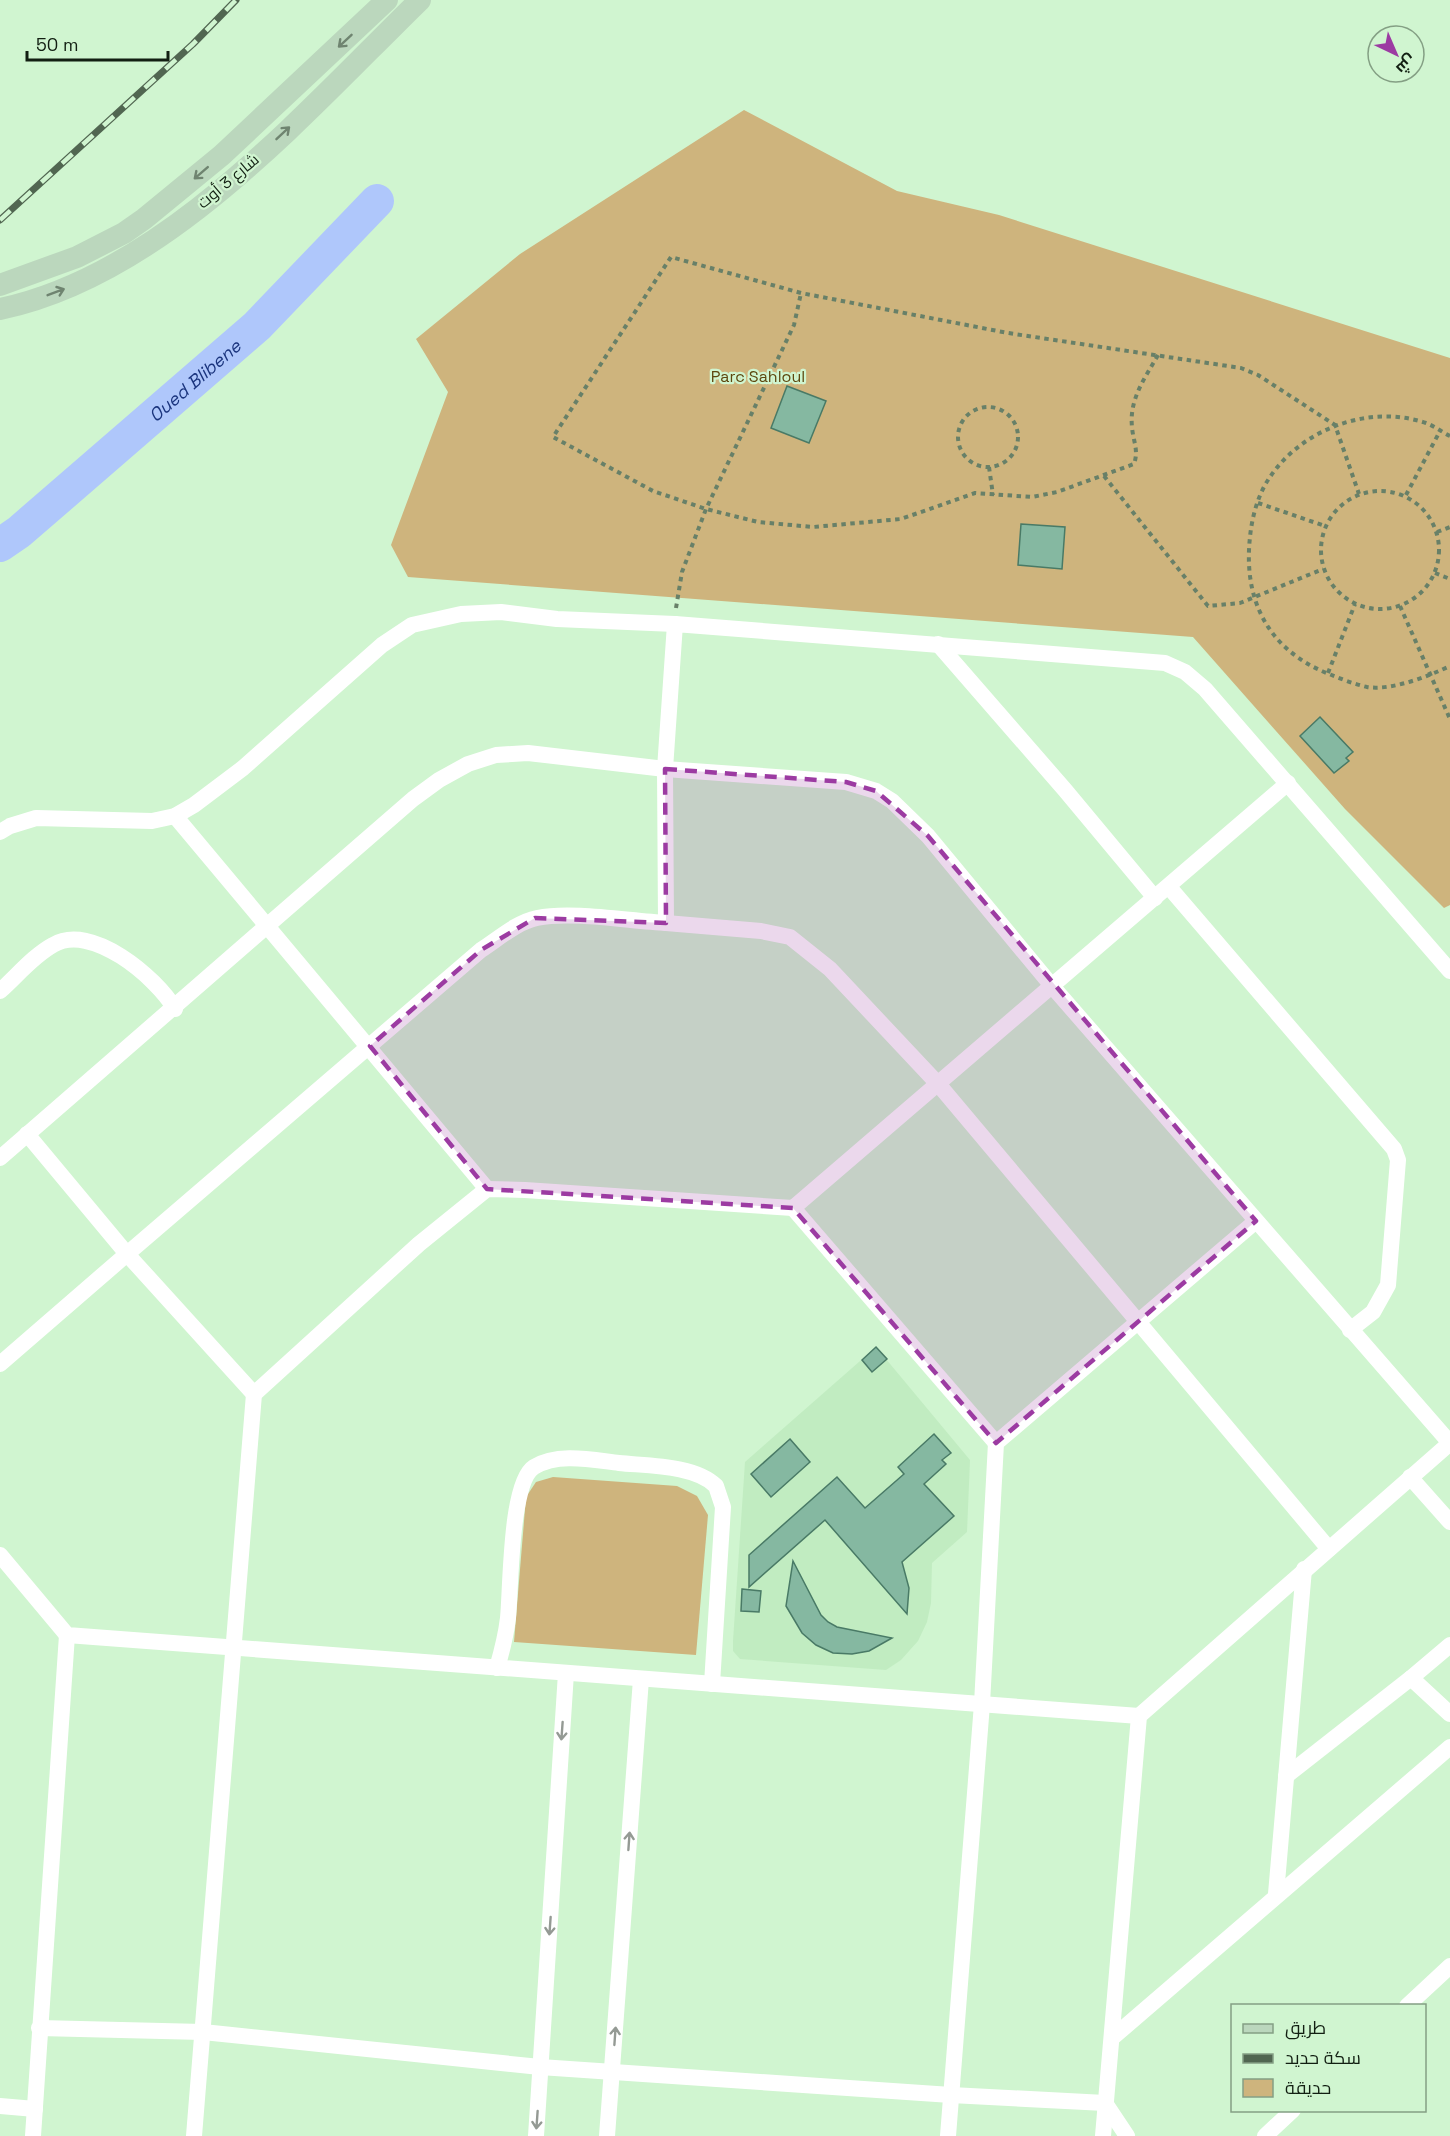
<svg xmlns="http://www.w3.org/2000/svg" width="1450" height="2136" font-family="'Space Grotesk',Cairo,sans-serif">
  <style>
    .built { fill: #c1ecc1 }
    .green { fill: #ceb47d }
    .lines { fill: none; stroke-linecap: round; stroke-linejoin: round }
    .river { stroke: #afc7fb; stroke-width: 34 }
    .building { fill: #85b8a1; stroke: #497a66; stroke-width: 1.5 }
    .path { stroke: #688068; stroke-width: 4; stroke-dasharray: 4.5 4.5; stroke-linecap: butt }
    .minor { stroke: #fff; stroke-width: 16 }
    .secondary { stroke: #bbd7bd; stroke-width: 22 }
    .rail-casing { stroke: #516651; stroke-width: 7 }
    .rail { stroke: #d0f5d0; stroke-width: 4.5; stroke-dasharray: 14; stroke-linecap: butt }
    .oneway { stroke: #6f8470 }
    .oneway2 { stroke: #949a94 }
    .marked { fill: #9c3ba2; fill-opacity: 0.2; stroke: #9c3ba2; stroke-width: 4.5; stroke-dasharray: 12 8; stroke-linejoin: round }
    .labels { text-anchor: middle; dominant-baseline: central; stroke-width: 4.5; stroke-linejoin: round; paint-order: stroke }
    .street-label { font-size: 16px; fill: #121f12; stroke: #d0f5d0 }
    .park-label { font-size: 16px; fill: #5d470f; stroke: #d0f5d0 }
    .water-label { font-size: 18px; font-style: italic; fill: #1b357e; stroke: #d0f5d0 }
  </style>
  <rect width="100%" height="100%" fill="#d0f5d0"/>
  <path class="built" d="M876,1347L970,1460L967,1532L932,1563L931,1603L927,1622L918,1641L901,1660L886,1670L740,1659L733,1651V1641L745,1462Z"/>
  <g class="green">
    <path d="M744,110L897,191L999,215L1450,358V905L1444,908L1345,809L1193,637L408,577L391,545L448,392L416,339L520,254Z"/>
    <path d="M553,1477L677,1486L697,1496L708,1515L696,1655L514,1642L526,1497L536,1482Z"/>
  </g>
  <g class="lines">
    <path class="river" id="s1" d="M0,545L19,532L257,326L377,201"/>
  </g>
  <g class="building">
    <path d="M787,386L826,401L809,443L771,428Z"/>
    <path d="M1021,524L1065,527L1062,569L1018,565Z"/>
    <path d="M1320,717L1353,752L1346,758L1349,761L1334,773L1300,736Z"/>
    <path d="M876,1347L887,1359L872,1372L862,1360Z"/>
    <path d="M934,1434L951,1453L942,1460L946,1464L924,1484L954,1516L902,1562L909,1588L907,1614L825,1520L749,1587V1555L837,1477L865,1508L904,1474L898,1467Z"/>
    <path d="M790,1439L810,1462L771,1497L751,1474Z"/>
    <path d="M793,1561L821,1615L828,1622L837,1627L892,1638L869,1651L852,1654L833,1653L816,1645L802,1633L786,1606Z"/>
    <path d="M742,1589L761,1591L759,1612L741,1611Z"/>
  </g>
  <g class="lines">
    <g class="path">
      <path d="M1158,355C1145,378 1129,399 1132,427C1133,441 1139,450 1134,464L1057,492L1032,497L975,493L901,519L813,527L758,522L706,509L653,491L553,437L671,257L801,293L1008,333L1241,368L1258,375L1335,425L1359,494"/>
      <circle cx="988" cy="437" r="30"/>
      <path d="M1450,436C1442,432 1434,426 1426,423C1370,404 1303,428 1270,477C1258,494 1252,517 1250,537C1243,600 1268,650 1329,674C1341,679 1354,684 1367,687C1391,691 1429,676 1450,666"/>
      <path d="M989,467L993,495"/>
      <path d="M1104,476L1208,606L1240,603L1323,569"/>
      <circle cx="1380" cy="550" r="59"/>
      <path d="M1406,495L1440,431"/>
      <path d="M1258,503L1325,526"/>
      <path d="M1437,532L1450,527"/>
      <path d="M1435,573L1450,579"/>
      <path d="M1400,606L1450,719"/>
      <path d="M676,608L682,572L706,509L794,325L801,293"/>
      <path d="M1328,673L1355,604"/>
    </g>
    <g class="minor">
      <path d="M938,644L1065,790L1155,898"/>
      <path d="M175,816L487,1189"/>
      <path d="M0,832L10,826L36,818L152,821L175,816L194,805L243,768L382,645L412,625L461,614L501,612L557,619L675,624"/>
      <path d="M1169,887L1394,1149L1398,1160L1388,1285L1373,1312L1350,1330"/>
      <path d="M666,923L761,931L790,937L830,969L939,1085L1329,1549"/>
      <path d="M0,991C17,976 33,956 53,945C91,922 156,977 175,1009"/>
      <path d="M0,1158L413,799L439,780L468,764L496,755L528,753L665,769L846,782L876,791L892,801L928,836L1052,986L1450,1443"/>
      <path d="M793,1208L996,1443"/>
      <path d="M0,1364L127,1254L27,1134"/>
      <path d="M254,1394L127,1254L481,950C498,939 517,922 537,918C572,911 628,921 666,923L665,769L675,624L1165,663L1185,672L1205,689L1450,971"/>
      <path d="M1410,1477L1450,1522"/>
      <path d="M0,1555L67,1635L1139,1716"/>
      <path d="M1450,1645L1411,1678L1450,1714"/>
      <path d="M497,1668C502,1651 506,1635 508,1618C511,1588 510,1482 534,1467C558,1452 593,1460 619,1463C648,1466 695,1465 716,1486L723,1507L712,1684"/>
      <path d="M1286,1776L1411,1678"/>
      <path d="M1276,1894L1304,1569"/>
      <path d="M1407,2006L1450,1966"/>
      <path d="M39,2028L203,2032L540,2067L951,2095L1105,2103L1127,2136"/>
      <path d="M1112,2038L1450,1747"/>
      <path d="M0,2106L35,2109"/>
      <path d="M33,2136L67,1635"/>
      <path d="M194,2136L254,1394L419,1244L487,1189L525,1190L793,1208L1288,783"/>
      <path d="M536,2136L566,1673"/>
      <path d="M607,2136L641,1679"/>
      <path d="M948,2136L982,1704L996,1443L1256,1221"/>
      <path d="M1103,2136L1139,1716L1450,1443"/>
      <path d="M1265,2136L1293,2110"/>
    </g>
    <g class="secondary">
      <path d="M0,285L77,257L124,233L144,219L222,155L387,0"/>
      <path d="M0,309C164,275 304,113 420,0"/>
    </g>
    <defs>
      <path id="rail" d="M0,220L193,44L236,0"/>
    </defs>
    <use href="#rail" class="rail-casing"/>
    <use href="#rail" class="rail"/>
  </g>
  <defs><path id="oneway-shaft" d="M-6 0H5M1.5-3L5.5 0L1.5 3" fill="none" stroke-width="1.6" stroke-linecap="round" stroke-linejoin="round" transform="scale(1.5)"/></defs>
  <g class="oneway">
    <use href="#oneway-shaft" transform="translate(345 41) rotate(137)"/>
    <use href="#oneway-shaft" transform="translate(283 133) rotate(-43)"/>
    <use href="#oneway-shaft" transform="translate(201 173) rotate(139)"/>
    <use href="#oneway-shaft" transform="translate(56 292) rotate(-21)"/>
  </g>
  <g class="oneway2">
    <use href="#oneway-shaft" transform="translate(562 1731) rotate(94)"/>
    <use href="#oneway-shaft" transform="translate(629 1841) rotate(-86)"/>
    <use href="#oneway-shaft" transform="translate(550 1926) rotate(94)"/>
    <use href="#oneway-shaft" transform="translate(615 2036) rotate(-86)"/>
    <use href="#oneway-shaft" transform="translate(537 2120) rotate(94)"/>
  </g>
  <path class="marked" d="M665,769L846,782L876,791L928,836L1256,1221L996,1443L793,1208L487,1189L370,1046L481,950L535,918L666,923Z"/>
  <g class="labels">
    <g class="street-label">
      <text transform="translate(228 181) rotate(-40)">شارع 3 أوت</text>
    </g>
    <g class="park-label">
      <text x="758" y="376">Parc Sahloul</text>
    </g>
    <g class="water-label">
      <text stroke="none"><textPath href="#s1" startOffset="255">Oued Blibene</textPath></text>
    </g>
  </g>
  <rect x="1231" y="2004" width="195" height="108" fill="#d0f5d0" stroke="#849f84" stroke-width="1.5"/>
  <rect x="1243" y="2024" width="30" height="9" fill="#bbd7bd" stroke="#849f84" stroke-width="1.5"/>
  <text x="1285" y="2034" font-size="18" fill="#121f12">طريق</text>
  <rect x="1243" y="2054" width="30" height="9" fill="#516651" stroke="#849f84" stroke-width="1.5"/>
  <text x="1285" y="2064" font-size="18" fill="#121f12">سكة حديد</text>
  <rect x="1243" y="2079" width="30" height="18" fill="#ceb47d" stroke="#849f84" stroke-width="1.5"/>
  <text x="1285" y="2094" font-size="18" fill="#121f12">حديقة</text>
  <g transform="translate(1396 54) rotate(136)"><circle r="28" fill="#d0f5d0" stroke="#849f84" stroke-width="1.5"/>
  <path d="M0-4.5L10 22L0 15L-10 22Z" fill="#9c3ba2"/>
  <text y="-9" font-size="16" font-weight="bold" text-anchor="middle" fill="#121f12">ش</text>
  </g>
  <path d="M27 51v9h141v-9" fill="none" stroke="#121f12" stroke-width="3"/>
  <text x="36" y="51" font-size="18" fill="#121f12" stroke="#d0f5d0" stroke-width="4.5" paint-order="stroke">50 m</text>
</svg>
